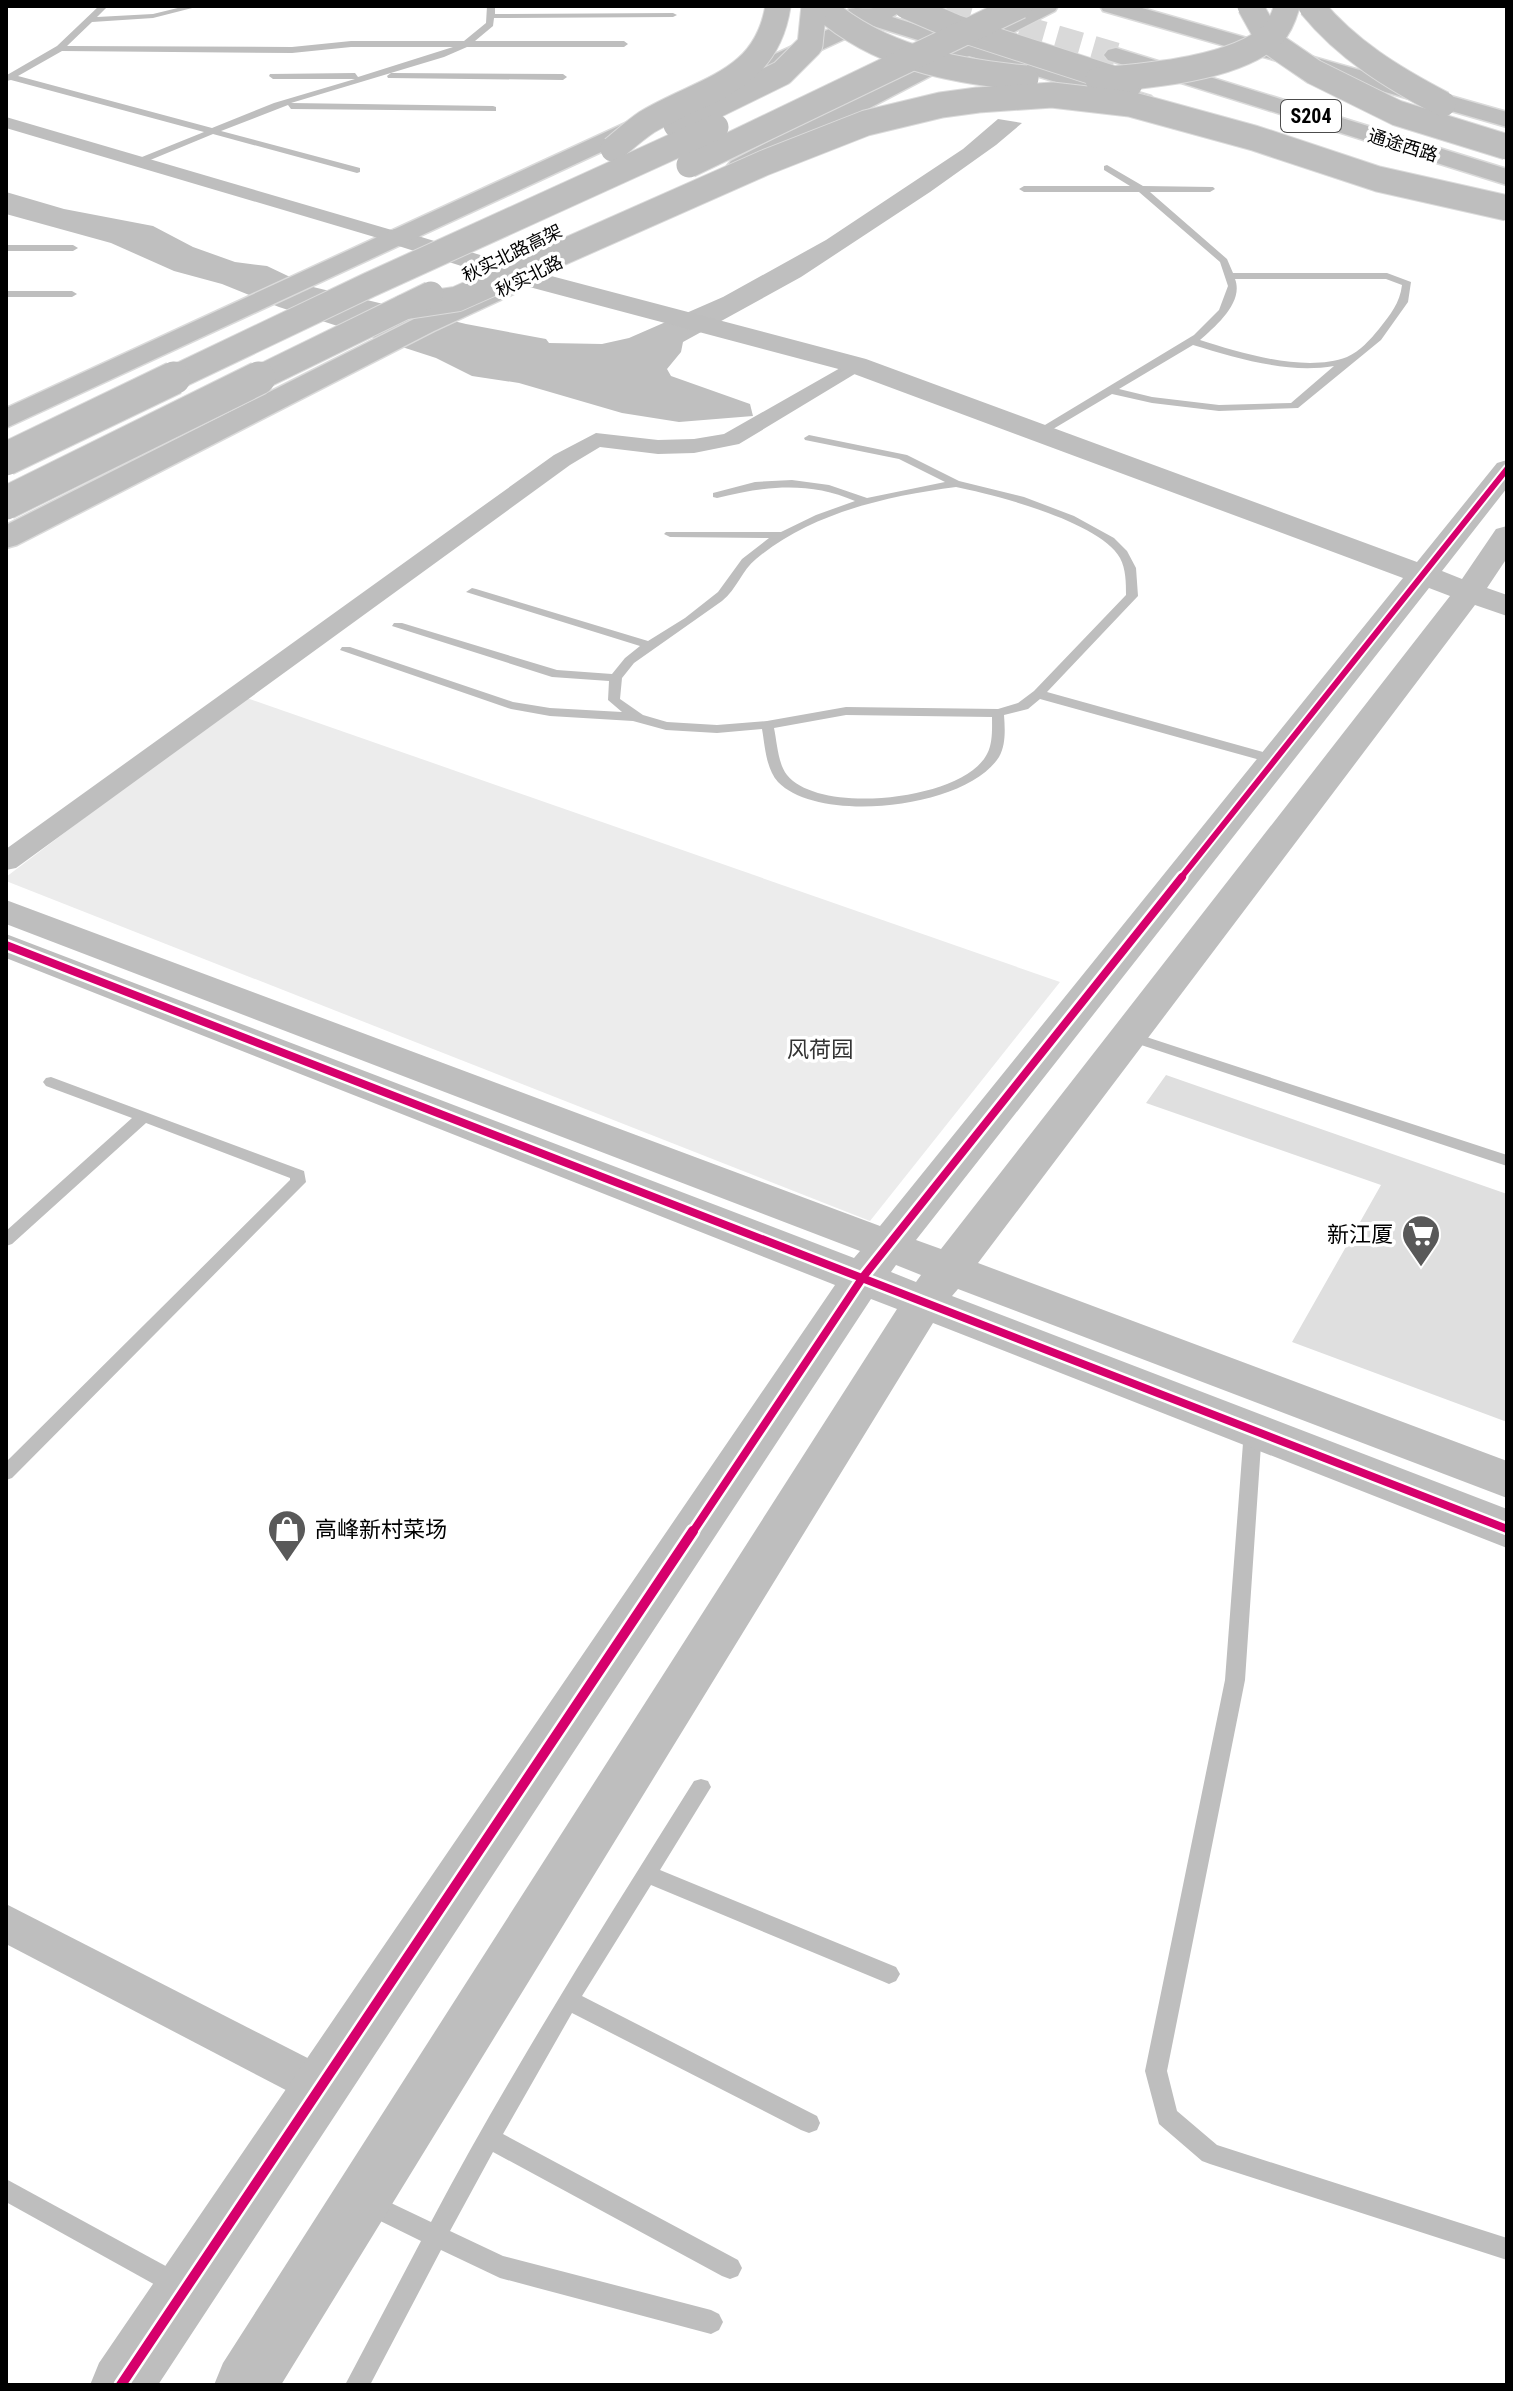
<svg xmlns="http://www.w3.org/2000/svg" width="1513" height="2391" font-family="'Roboto Condensed','Noto Sans SC',sans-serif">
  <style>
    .green { fill: #ececec }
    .water { fill: #bfbfbf }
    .building { fill: #dfdfdf }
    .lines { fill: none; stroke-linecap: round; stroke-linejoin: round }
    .primary-tunnel { stroke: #d9d9d9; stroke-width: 25; stroke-dasharray: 25 13; stroke-linecap: butt }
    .primary-casing { stroke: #dbdbdb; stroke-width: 3 }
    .service { fill: #bebebe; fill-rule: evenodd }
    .minor { fill: #bebebe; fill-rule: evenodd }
    .tertiary { fill: #bebebe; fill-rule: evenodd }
    .primary { fill: #bebebe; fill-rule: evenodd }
    .trunk-bridge-far1-casing { stroke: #dbdbdb; stroke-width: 27; stroke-linecap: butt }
    .trunk-bridge-casing { stroke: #dbdbdb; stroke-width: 35; stroke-linecap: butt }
    .trunk-bridge-far1 { stroke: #bebebe; stroke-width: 25 }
    .trunk-bridge { stroke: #bebebe; stroke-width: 33 }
    .cycleway-far2-casing { stroke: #fff; stroke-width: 10 }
    .cycleway-far1-casing { stroke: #fff; stroke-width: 13 }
    .cycleway-casing { stroke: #fff; stroke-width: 15 }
    .cycleway-far2 { stroke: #d6006c; stroke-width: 6 }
    .cycleway-far1 { stroke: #d6006c; stroke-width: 8 }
    .cycleway { stroke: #d6006c; stroke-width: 10 }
    .labels { text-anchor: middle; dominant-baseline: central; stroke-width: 7; stroke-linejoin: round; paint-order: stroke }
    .far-street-label { font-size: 18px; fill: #000; stroke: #fff }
    .shield { fill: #fff; stroke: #4c4c4c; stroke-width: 2 }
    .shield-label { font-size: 20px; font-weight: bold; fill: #000 }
    .park-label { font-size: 22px; fill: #333; stroke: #fff }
    .poi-label { font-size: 22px; fill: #000; stroke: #fff; text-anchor: end }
  </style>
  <rect width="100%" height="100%" fill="#fff"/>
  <path class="green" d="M244,697L1060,982L870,1221L6,881V877Z"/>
  <path class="water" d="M998,119L1022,123L996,145L930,192L801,277L683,342L681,352L667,369L671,376L750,404L753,416L679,422L622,413L519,383L472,376L436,358L279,307L222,284L174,271L111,243L6,214V192L64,209L153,226L193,247L235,262L267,266L309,286L466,324L546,339L549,343L602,344L629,338L723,297L826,240L963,149Z"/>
  <path class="building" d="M1166,1075L1507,1194V1422L1292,1342L1381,1185L1146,1103Z"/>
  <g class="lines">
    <path class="primary-tunnel" d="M947,6L1116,55"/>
    <defs>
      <g id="primary">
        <path d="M880,6H909L892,17L965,40L1030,6H1058L1055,11L987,46L1151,96L1155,101L1151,106L1143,108L969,56L749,171H731L727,166L731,161L947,49L873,26L6,428V408L851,19L846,14L849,9C861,6 868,11 880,6Z"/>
        <path d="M1100,6H1135L1507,112V127L1103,11Z"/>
        <path d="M1116,48L1507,169V185L1108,60L1104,55L1108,50Z"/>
        <path d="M508,278L518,280L522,286L518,292L434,331L17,545L6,548V525L414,319Z"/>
      </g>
    </defs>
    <use href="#primary" class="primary-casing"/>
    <g class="service">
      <path d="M99,6H108L97,17L153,14L186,6H200L153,18L92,22L67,46L292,47L351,41H464L486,23L487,6H495V14L673,13L677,15L673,17L494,18L493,26L475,41H624L628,44L624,47H467L444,57L291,103L493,106L496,107V111L291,109L288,105L221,131L360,168V172L357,173L213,134L143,163H137V159L204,132L11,80L6,81L7,75L57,46ZM351,47H453L358,77L355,73L270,74L269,76L273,79H355L274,103L212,128L18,76L62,51L292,53Z"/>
      <path d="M391,73L563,74L567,77L563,80L388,78L387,76Z"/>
      <path d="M1107,165L1143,186L1213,187L1215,189L1210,192H1150L1227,259L1233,273H1387L1411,282L1408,302L1381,340L1298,408L1219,411L1152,403L1112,394L1043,435H1035V431L1194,335L1219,310L1228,286L1220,262L1139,192H1024L1019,189L1024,186H1130L1104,170V166ZM1235,279H1386L1402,285C1400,303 1390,315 1379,329C1370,340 1360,351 1347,357C1305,373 1241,353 1200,340C1216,326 1244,302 1235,279ZM1193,345C1237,358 1287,374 1334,366L1291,403L1219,405L1152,397L1119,389Z"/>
      <path d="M6,245H73L78,248L73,251H6Z"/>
      <path d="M6,291H72L77,294L72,297H6Z"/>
      <path d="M809,435L907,455L959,481L1024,497L1074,516L1114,538L1127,551L1136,568L1138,596L1047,692L1281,757V763H1271L1040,699L1028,709L1004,715C1005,729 1006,745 999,757C967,808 820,825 778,782C766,769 765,746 762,729L717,733L666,730L633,721L550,716L511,709L340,650L342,647H350L513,702L550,708L622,712L608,700L609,681L552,677L392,626L394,623H402L557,670L612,674L625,658L640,646L466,592L472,588L476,589L648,641L685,618L718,592L742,559L769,538L670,537L664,534L666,532H781L816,515L855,501C809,481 765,486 717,498L713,497V493L755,482L792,480L829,485L867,498L945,482L899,459L805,440L804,438ZM956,487C996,495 1100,522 1120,558C1126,569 1126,583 1126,595L1034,691L1018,703L998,709L846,707L767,721L717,725L667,722L643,715L620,699L622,678L634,663L722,601C737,589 742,570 756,559C811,513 887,496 956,487ZM846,715L992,717C992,728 993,743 987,754C964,800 820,816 787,775C778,764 777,742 774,728Z"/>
      <path d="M1128,1031L1507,1155V1166L1123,1039L1121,1036Z"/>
      <path d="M51,1077L304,1171L306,1182L12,1478L6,1480V1462L290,1180V1178L146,1123L12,1244L6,1246V1231L132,1118L46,1086L43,1082L46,1078Z"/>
      <path d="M1253,1423L1259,1425L1262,1430L1245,1680L1167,2071L1177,2111L1217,2145L1507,2238V2260L1210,2164L1202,2161L1159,2124L1145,2071L1225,1680L1244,1430L1247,1425Z"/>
      <path d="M701,1779L708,1781L711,1787L660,1870L896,1967L900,1974L896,1981L889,1984L882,1981L651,1885L582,1996L817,2116L820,2123L817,2130L809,2133L801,2130L572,2013L503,2134L738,2260L742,2268L738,2276L730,2279L722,2276L493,2152L450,2231L503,2256L711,2310L719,2314L723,2322L719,2330L711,2334L500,2278L441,2250L370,2385H345L421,2241L362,2212L359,2204L362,2196L370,2193L431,2222C511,2071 603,1926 694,1781Z"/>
      <path d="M6,2179L184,2276L188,2284L184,2292L176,2296L168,2292L6,2202Z"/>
    </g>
    <g class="minor">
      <path d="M6,117L402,233L405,237L402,241H388L6,128Z"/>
      <path d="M856,359L863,361L866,365L863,369L739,444L694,453L658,454L600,447L570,465L16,868L6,870V849L554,455L596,433L658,440L694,439L724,434Z"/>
      <path d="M6,1904L335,2072L342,2086L335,2100L320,2106L305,2100L6,1944Z"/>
    </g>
    <path class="tertiary" d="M395,229L536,272L866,359L1417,562L1497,463L1507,460V488L1442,571L1462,579L1496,529L1507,526V558L1487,588L1507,595V616L1475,605L978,1263L1507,1461V1498L958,1289L952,1296L1507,1509V1548L933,1323L281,2385H214L223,2363L897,1309L871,1299L158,2385H90L99,2363L835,1285L6,958V934L854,1258L860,1251L6,924V900L880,1226L1403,578L846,371L518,284L386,242L382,237L386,232ZM1429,588L1450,596L941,1249L916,1240ZM896,1265L921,1275L916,1282L891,1272Z"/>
    <use href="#primary" class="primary"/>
    <defs>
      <g id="trunk-bridge-far1">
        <path d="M821,6C879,57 951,71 1026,78"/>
        <path d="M906,6L957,28L1130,84"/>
        <path d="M1250,6L1270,42L1314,72L1397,113L1507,147"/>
        <path d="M1311,6C1347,50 1393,78 1443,104"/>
        <path d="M1098,80C1147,76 1236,69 1273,34C1280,27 1284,16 1287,6"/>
        <path d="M676,125L782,73L810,45L814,6"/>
        <path d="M613,149C624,140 635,130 647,122C704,88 766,83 778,6"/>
        <path d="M689,165L1020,6"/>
        <path d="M404,307L457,299L764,163L866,123L941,105L978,100L1052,95L1130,104L1254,138L1378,179L1507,208"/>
        <path d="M170,380L369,285L716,127"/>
        <path d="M255,380L431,294"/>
      </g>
      <g id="trunk-bridge">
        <path d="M6,459L174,378"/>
        <path d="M6,503L259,378"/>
      </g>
    </defs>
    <use href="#trunk-bridge-far1" class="trunk-bridge-far1-casing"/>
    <use href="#trunk-bridge" class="trunk-bridge-casing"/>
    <use href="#trunk-bridge-far1" class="trunk-bridge-far1"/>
    <use href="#trunk-bridge" class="trunk-bridge"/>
    <defs>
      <path id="cycleway-far2" d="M1180,879L1507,469"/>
      <g id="cycleway-far1">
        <path d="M6,945L1507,1529"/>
        <path d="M692,1533L863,1277L1182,877"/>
      </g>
      <path id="cycleway" d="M121,2385L693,1531"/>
    </defs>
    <use href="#cycleway-far2" class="cycleway-far2-casing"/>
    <use href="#cycleway-far1" class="cycleway-far1-casing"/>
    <use href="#cycleway" class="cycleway-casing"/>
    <use href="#cycleway-far2" class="cycleway-far2"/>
    <use href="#cycleway-far1" class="cycleway-far1"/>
    <use href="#cycleway" class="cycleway"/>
  </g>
  <defs>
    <symbol id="supermarket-pin" viewBox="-11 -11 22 30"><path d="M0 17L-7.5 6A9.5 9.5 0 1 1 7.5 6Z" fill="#595959" stroke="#fff"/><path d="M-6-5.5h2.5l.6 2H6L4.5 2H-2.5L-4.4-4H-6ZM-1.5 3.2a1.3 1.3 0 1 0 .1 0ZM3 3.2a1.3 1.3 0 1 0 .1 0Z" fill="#fff"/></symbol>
    <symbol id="shop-pin" viewBox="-11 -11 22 30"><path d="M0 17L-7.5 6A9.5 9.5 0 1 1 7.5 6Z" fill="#595959" stroke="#fff"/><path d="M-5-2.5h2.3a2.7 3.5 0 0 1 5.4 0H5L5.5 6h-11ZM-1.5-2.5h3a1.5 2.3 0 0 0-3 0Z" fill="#fff"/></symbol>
  </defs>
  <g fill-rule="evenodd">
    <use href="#supermarket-pin" x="1399" y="1212" width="44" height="60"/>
    <use href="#shop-pin" x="265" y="1507" width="44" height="60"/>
  </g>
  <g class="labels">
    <g class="far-street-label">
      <text transform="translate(1403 145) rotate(17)">通途西路</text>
      <text transform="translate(512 253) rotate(-26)">秋实北路高架</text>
      <text transform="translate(529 276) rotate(-26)">秋实北路</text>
    </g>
    <rect class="shield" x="1281" y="100" width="60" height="32" rx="6"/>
    <g class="shield-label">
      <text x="1311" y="116">S204</text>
    </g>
    <g class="park-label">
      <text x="820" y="1049">风荷园</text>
    </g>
    <g class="poi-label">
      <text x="1393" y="1234">新江厦</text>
      <text x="315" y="1529" text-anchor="start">高峰新村菜场</text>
    </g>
  </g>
  <rect width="1513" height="2391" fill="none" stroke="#000000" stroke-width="16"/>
</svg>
